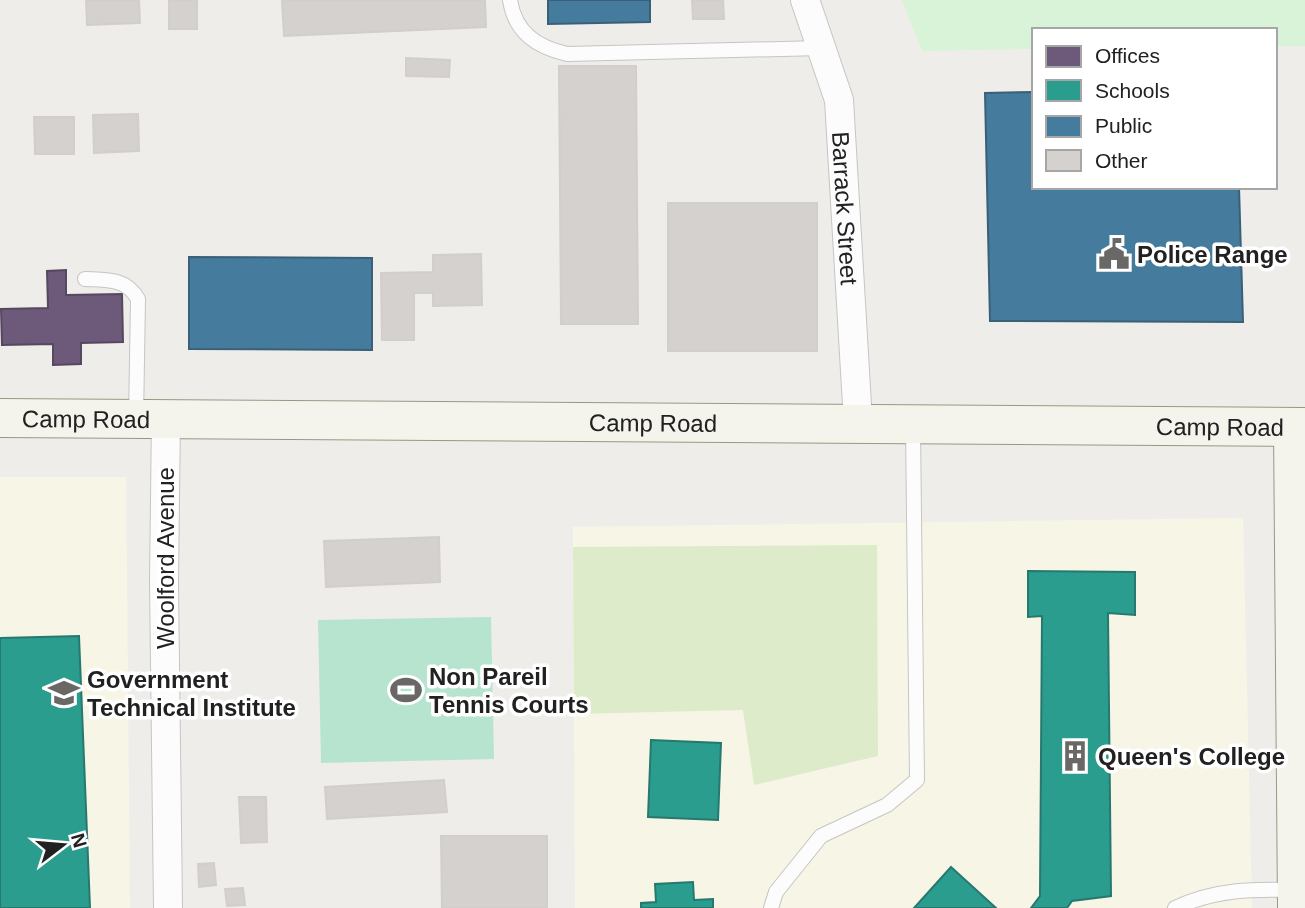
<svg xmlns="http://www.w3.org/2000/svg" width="1305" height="908" font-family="Arial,sans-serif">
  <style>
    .education { fill: #f7f6e6 }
    .grass { fill: #ddebca }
    .park { fill: #d9f3d8 }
    .pitch { fill: #b6e4cf }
    .offices { fill: #6d597a; stroke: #56485f; stroke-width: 2 }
    .schools { fill: #2a9d8f; stroke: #27786e; stroke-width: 2 }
    .public { fill: #457b9d; stroke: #3a6078; stroke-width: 2 }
    .building { fill: #d4d1ce; stroke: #d2cecb; stroke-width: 2 }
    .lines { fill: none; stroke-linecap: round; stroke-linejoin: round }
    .lane-casing { stroke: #c6c5c4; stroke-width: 16 }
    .street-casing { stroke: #c6c5c4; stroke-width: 30 }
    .secondary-casing { stroke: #989882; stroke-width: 40 }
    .lane { stroke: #fdfcfc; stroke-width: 14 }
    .street { stroke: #fdfcfc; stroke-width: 28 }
    .secondary { stroke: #f4f4ec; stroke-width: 38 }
    .labels { text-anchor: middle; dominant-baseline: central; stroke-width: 7; stroke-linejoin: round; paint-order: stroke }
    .street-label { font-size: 24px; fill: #212121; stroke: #fff }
    .poi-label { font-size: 24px; font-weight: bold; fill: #212121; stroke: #fff; text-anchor: start }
  </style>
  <rect width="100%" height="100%" fill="#efedea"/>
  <g class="education">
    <path d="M0,477H126L130,908H0Z"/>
    <path d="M1243,518L1252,908H575L573,527Z"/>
  </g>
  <path class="grass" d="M877,545L878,756L754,785L743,710L574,714L573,547Z"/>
  <path class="park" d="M902,0H1305V46H1275V30H1034V49L922,51Z"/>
  <path class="pitch" d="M491,617L494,759L321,763L318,620Z"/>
  <path class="offices" d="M66,270V295L122,294L123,342L81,343V364L53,365V344L2,345L1,309L48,308L47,271Z"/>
  <g class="schools">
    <path d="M1028,571L1135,572V615L1108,613L1111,896L1072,901L1067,908H1031L1040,896L1042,616L1028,617Z"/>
    <path d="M79,636L90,908H0V638Z"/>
    <path d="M651,740L721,743L718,820L648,817Z"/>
    <path d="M951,867L996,908H914Z"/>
    <path d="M693,882L694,900L713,899V908H641V903L656,902L655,884Z"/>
  </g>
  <g class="public">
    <path d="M548,0H650V22L548,24Z"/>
    <path d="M1034,92V187H1239L1243,322L990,321L985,93Z"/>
    <path d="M189,257L372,258V350L189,349Z"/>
  </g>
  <g class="building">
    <path d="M86,0H139L140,23L87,25Z"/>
    <rect x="169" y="0" width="28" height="29"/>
    <path d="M282,0H485L486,27L284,36Z"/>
    <path d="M692,0H723L724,19H693Z"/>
    <path d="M406,58L450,60L449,77L406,76Z"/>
    <path d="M559,66H636L638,324H561Z"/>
    <path d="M138,114L139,151L94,153L93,115Z"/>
    <path d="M34,117H74V154H35Z"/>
    <rect x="668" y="203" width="149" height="148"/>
    <path d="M481,254L482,305L433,306V293H414V340H382L381,273L433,272V255Z"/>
    <path d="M439,537L440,582L326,587L324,541Z"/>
    <path d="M444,780L447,812L327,819L325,787Z"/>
    <path d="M239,797H266L267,842L241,843Z"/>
    <path d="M441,836H547V908H442Z"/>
    <path d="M214,863L216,885L199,887L198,864Z"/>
    <path d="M243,888L245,905L227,906L225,889Z"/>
  </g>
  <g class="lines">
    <defs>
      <g id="lane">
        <path d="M510,0C515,33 537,47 567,54L822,48"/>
        <path d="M85,279C107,280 126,278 138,299L136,419"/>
        <path d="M771,908L776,892L821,836L887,805L917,780L913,427"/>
        <path d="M1175,908C1216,889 1252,889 1296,890"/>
      </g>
      <g id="street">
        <path id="s1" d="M805,0L839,100L858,422"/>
        <path d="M166,417L164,583L168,908"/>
      </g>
      <g id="secondary">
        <path id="s2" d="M0,418L1305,427"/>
        <path d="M1293,427L1297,908"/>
      </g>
    </defs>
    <use href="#lane" class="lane-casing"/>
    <use href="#street" class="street-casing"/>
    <use href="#secondary" class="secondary-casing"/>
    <use href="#lane" class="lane"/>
    <use href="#street" class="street"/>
    <use href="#secondary" class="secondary"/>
  </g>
  <defs>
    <symbol id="civic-bare" viewBox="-9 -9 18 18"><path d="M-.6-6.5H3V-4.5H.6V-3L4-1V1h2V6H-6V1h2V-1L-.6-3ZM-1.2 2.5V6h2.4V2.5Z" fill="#696867" stroke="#fff" stroke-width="2.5" paint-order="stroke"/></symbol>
    <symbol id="stadium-bare" viewBox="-9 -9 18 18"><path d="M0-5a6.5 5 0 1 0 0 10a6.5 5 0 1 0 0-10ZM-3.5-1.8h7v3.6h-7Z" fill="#696867" stroke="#fff" stroke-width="2.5" paint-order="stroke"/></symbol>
    <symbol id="university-bare" viewBox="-9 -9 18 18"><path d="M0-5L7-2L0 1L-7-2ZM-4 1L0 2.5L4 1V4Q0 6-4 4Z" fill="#696867" stroke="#fff" stroke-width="2.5" paint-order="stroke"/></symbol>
    <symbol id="building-bare" viewBox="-9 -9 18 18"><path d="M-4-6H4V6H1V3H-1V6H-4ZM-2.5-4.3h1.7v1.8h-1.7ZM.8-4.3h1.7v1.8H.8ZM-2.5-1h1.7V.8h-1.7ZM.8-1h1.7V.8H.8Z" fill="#696867" stroke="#fff" stroke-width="2.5" paint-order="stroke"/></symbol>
  </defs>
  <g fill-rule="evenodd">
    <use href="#civic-bare" x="1092" y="232" width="44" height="44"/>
    <use href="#stadium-bare" x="384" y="668" width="44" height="44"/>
    <use href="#university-bare" x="42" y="671" width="44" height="44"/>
    <use href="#building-bare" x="1053" y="734" width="44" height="44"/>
  </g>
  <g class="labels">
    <g class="street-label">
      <text stroke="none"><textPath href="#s1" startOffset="214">Barrack Street</textPath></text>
      <text stroke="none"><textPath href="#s2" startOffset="86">Camp Road</textPath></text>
      <text stroke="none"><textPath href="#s2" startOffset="653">Camp Road</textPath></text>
      <text stroke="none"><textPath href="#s2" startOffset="1220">Camp Road</textPath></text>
      <text transform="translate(165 558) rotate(-90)">Woolford Avenue</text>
    </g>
    <g class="poi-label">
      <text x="1137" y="254">Police Range</text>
      <text x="429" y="676">Non Pareil<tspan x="429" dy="28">Tennis Courts</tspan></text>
      <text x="87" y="679">Government<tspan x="87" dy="28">Technical Institute</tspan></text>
      <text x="1098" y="756">Queen's College</text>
    </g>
  </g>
  <rect x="1032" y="28" width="245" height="161" fill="#ffffff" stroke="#a6a6a6" stroke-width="2"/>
  <rect x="1046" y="46" width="35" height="21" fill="#6d597a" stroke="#a6a6a6" stroke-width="2"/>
  <text x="1095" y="63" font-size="21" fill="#212121">Offices</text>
  <rect x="1046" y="80" width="35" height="21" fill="#2a9d8f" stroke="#a6a6a6" stroke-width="2"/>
  <text x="1095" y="98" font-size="21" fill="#212121">Schools</text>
  <rect x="1046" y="116" width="35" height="21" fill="#457b9d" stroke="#a6a6a6" stroke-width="2"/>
  <text x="1095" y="133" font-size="21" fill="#212121">Public</text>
  <rect x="1046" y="150" width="35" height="21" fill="#d4d1ce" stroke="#a6a6a6" stroke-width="2"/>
  <text x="1095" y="168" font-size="21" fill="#212121">Other</text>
  <g transform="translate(63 845) rotate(74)" stroke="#ffffff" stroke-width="5" paint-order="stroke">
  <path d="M0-5L12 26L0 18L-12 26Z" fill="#212121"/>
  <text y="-10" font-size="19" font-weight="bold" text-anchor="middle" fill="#212121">N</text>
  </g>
</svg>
